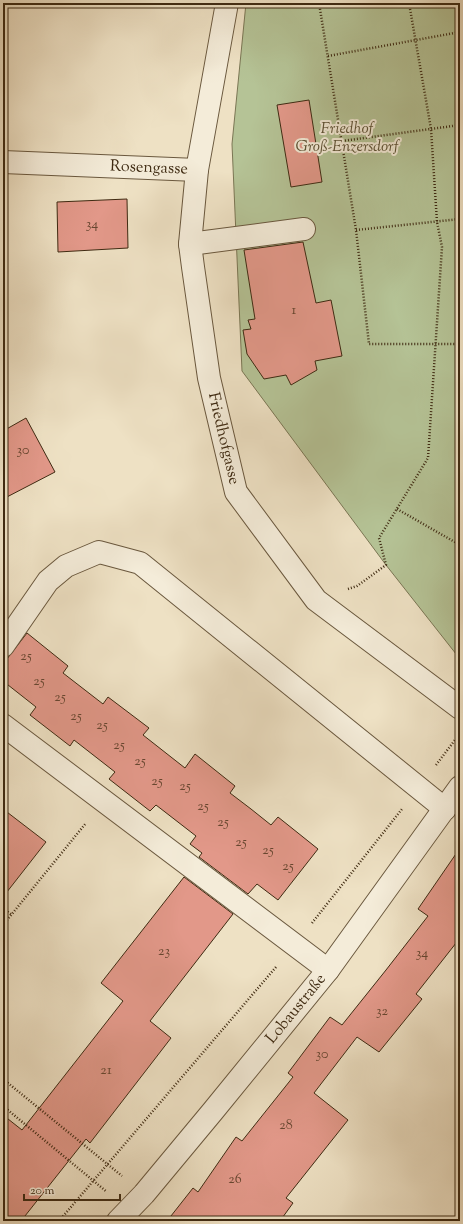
<svg xmlns="http://www.w3.org/2000/svg" width="463" height="1224" font-family="'Sorts Mill Goudy',serif">
  <style>
    .green { fill: #b5c396; stroke: #7a7654 }
    .building { fill: #e29889; stroke: #3e2a12 }
    .lines { fill: none; stroke-linecap: round; stroke-linejoin: round }
    .minor-casing { stroke: #6a583e; stroke-width: 24 }
    .path { stroke: #3e2a12; stroke-width: 2.5; stroke-dasharray: 1 2; stroke-linecap: butt }
    .minor { stroke: #f4ecd9; stroke-width: 22 }
    .labels { text-anchor: middle; dominant-baseline: central; stroke-width: 4; stroke-linejoin: round; paint-order: stroke }
    .number-label { font-size: 14px; fill: #674630 }
    .park-label { font-size: 16px; font-style: italic; fill: #5c5033; stroke: #f4ecd9 }
    .street-label { font-size: 16px; fill: #3e2a12; stroke: #f4ecd9 }
  </style>
  <rect width="100%" height="100%" fill="#eee1c4"/>
  <filter id="stains"><feTurbulence type="fractalNoise" baseFrequency=".005" numOctaves="4"/><feColorMatrix values="0 0 0 0 .2 0 0 0 0 .09 0 0 0 0 .02 0 0 0 .5 -.17"/></filter>
  <radialGradient id="worn" r=".72"><stop offset=".6" stop-color="#630" stop-opacity="0"/><stop offset="1" stop-color="#630" stop-opacity=".3"/></radialGradient>
  <path class="green" d="M246,3H460V659L386,565L242,371L232,144Z"/>
  <g class="building">
    <path d="M309,100L322,182L291,187L277,105Z"/>
    <path d="M127,199L128,248L58,252L57,202Z"/>
    <path d="M303,242L316,303L331,300L342,356L315,361L317,370L291,385L286,375L264,379L247,354L243,330L251,329L248,320L255,319L244,250Z"/>
    <path d="M26,418L55,472L3,499V431Z"/>
    <path d="M27,633L68,666L63,673L103,704L108,697L149,728L143,735L185,768L195,754L235,786L230,793L251,809L271,825L278,817L318,849L278,900L257,884L248,894L199,857L202,853L190,844L196,836L156,805L150,811L109,779L115,772L74,740L70,746L30,715L36,707L3,681V664Z"/>
    <path d="M3,809L46,842L3,897Z"/>
    <path d="M460,848V938L416,994L422,999L379,1052L357,1037L314,1093L348,1120L286,1198L293,1203L280,1221H167L193,1188L198,1192L236,1137L242,1141L293,1077L288,1073L330,1017L342,1025L386,970L428,916L418,909Z"/>
    <path d="M184,877L233,914L150,1021L171,1038L90,1143L86,1139L21,1221H3V1115L22,1130L123,1001L101,983Z"/>
  </g>
  <g class="lines">
    <defs>
      <g id="minor">
        <path id="s1" d="M3,162L197,170L227,3"/>
        <path id="s2" d="M197,170L190,244L193,267L209,378L236,492L316,600L460,708"/>
        <path d="M190,244L304,229"/>
        <path d="M3,646L48,581L66,566L99,552L140,563L445,809"/>
        <path d="M3,725L328,970"/>
        <path id="s3" d="M118,1221L144,1194L213,1111L328,970L460,787"/>
      </g>
    </defs>
    <use href="#minor" class="minor-casing"/>
    <g class="path">
      <path d="M319,3L356,230L369,344H460"/>
      <path d="M328,56L460,32"/>
      <path d="M342,141L460,125"/>
      <path d="M356,230L460,219"/>
      <path d="M397,509L460,545"/>
      <path d="M348,589L357,586L386,565L379,538L428,458L442,247L437,222L431,129L409,3"/>
      <path d="M436,765L458,736"/>
      <path d="M3,908L12,915"/>
      <path d="M312,923L402,809"/>
      <path d="M3,925L86,823"/>
      <path d="M3,1079L122,1176"/>
      <path d="M3,1106L107,1192"/>
      <path d="M59,1221L276,967"/>
    </g>
    <use href="#minor" class="minor"/>
  </g>
  <g class="labels">
    <g class="number-label">
      <text x="92" y="225">34</text>
      <text x="294" y="311">1</text>
      <text x="23" y="451">30</text>
      <text x="26" y="657">25</text>
      <text x="39" y="682">25</text>
      <text x="60" y="698">25</text>
      <text x="76" y="717">25</text>
      <text x="102" y="726">25</text>
      <text x="119" y="746">25</text>
      <text x="140" y="762">25</text>
      <text x="157" y="782">25</text>
      <text x="185" y="787">25</text>
      <text x="203" y="807">25</text>
      <text x="223" y="823">25</text>
      <text x="241" y="843">25</text>
      <text x="268" y="851">25</text>
      <text x="288" y="867">25</text>
      <text x="164" y="952">23</text>
      <text x="422" y="954">34</text>
      <text x="382" y="1012">32</text>
      <text x="322" y="1055">30</text>
      <text x="106" y="1071">21</text>
      <text x="286" y="1126">28</text>
      <text x="235" y="1180">26</text>
    </g>
    <g class="park-label">
      <text x="347" y="129">Friedhof<tspan x="347" dy="18">Groß-Enzersdorf</tspan></text>
    </g>
    <g class="street-label">
      <text stroke="none"><textPath href="#s1" startOffset="146">Rosengasse</textPath></text>
      <text stroke="none"><textPath href="#s2" startOffset="272">Friedhofgasse</textPath></text>
      <text stroke="none"><textPath href="#s3" startOffset="277">Lobaustraße</textPath></text>
    </g>
  </g>
  <rect width="463" height="1224" fill="none" stroke="#eee1c4" stroke-width="16"/>
  <rect x="4" y="4" width="455" height="1216" fill="none" stroke="#3e2a12" stroke-width="2"/>
  <rect x="8" y="8" width="447" height="1208" fill="none" stroke="#3e2a12"/>
  <path d="M24 1194v6h96v-6" fill="none" stroke="#3e2a12" stroke-width="2"/>
  <text x="30" y="1194" font-size="12" fill="#3e2a12" stroke="#f4ecd9" stroke-width="3" paint-order="stroke">20 m</text>
  <rect width="100%" height="100%" filter="url(#stains)"/>
  <rect width="100%" height="100%" fill="url(#worn)"/>
</svg>
